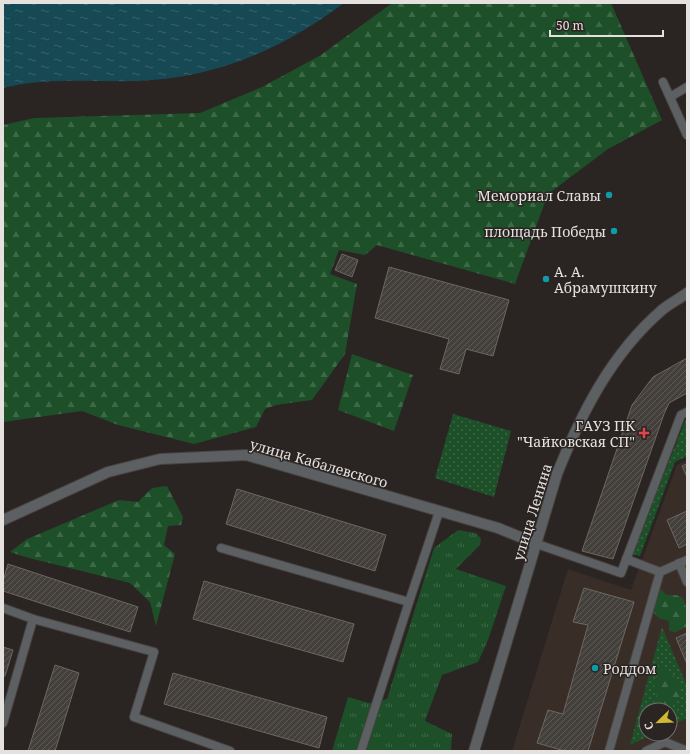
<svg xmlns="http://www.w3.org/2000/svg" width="690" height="754" font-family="'Noto Serif',serif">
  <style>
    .built { fill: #392d28; fill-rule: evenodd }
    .grass { fill: url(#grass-dots) }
    .forest { fill: url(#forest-firs) }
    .park { fill: url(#park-tufts) }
    .water { fill: url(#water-ripples) }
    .building { fill: url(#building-hatch); stroke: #6c6762 }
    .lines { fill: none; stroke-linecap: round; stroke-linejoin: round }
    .service-casing { stroke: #484240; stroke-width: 10 }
    .minor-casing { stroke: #484240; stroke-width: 12 }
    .tertiary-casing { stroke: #484240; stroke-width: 12 }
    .service { stroke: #5d6062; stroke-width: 8 }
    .minor { stroke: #5d6062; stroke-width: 10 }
    .tertiary { stroke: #5d6062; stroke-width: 10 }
    .culture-dot { fill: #0f9aa8; stroke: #2a2422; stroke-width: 1.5 }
    .health-dot { fill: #e0444e; stroke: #2a2422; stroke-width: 1.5 }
    .labels { text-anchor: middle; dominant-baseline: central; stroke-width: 3; stroke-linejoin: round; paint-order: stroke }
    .poi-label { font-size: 14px; fill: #e5e1df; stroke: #2a2422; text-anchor: end }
    .street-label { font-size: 14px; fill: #e5e1df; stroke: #2a2422 }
  </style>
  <defs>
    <pattern id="grass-dots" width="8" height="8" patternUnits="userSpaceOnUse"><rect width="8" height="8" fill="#1d5028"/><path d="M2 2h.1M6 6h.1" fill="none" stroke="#3e6947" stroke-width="1.8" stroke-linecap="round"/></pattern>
    <pattern id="forest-firs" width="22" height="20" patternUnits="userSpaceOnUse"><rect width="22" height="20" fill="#1d5028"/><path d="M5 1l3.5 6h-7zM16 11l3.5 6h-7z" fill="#3e6947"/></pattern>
    <pattern id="park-tufts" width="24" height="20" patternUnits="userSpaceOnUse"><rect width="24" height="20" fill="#1d5028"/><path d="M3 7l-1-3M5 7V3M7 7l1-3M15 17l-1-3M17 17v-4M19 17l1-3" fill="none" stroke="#3e6947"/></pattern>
    <pattern id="water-ripples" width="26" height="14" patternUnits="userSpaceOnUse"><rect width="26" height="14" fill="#164953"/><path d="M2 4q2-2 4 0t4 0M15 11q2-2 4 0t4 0" fill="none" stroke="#38636b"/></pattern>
    <pattern id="building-hatch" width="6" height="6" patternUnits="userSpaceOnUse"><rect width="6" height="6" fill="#433f3a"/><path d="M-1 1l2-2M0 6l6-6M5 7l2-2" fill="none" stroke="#5e5a56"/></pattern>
  </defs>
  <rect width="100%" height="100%" fill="#2a2422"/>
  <path class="built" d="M687,460V751H512L568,569L631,590L677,465ZM646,710H670V734H646Z"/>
  <g class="grass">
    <path d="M453,414L511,431L494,497L435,478Z"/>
    <path d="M687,416V456L675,462L640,556L632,554Z"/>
    <path d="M662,627L687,686V718L670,726V710H646V734H653L630,745Z"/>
  </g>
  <g class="forest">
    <path d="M392,3H611L662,120L608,149L548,194L515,284L377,245L365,255L339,250L330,274L357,284L345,354L312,400L276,405L265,409L256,427L194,444L118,425L82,411L3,422V125L34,118L200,113L262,87L321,55Z"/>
    <path d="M352,354L413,375L394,431L338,410Z"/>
    <path d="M167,486L183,517L181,525L168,526L164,545L175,554L156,626L150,602L130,583L29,558L10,552L27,539L119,500L138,502L152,488Z"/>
    <path d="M661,589L666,595H676L683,598L687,610V627L675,632L669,631V621L659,618L654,613L656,594Z"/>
    <path d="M664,667C675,675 684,686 679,701L672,703L671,707L674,715L670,717V710H648L657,698C653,683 651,678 664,667Z"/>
  </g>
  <path class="park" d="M458,530L476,533L481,539L480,545L456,569L506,586L488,640L478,662L442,675L425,721L452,734L451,751H332L348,697L369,703L387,699L434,548Z"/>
  <path class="water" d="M3,3H344C283,49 214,79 137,81C93,82 45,77 3,88Z"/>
  <g class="building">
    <path d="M342,254L358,260L352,277L335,270Z"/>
    <path d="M389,267L509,300L493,356L466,349L459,374L440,369L449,339L375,318Z"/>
    <path d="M687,358V393L669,403L664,414L613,559L582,551L632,405L653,377Z"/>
    <path d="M687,464V477L682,466Z"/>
    <path d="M237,489L386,535L375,571L226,524Z"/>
    <path d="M687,511V544L679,548L667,520Z"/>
    <path d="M8,564L138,607L130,632L3,591V581Z"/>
    <path d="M204,581L354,624L343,662L193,619Z"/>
    <path d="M584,588L634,602L588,751H565L537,743L548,710L563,714L588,625L573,622Z"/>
    <path d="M687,633V664L676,638Z"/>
    <path d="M3,647L13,650L5,676H3Z"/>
    <path d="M55,665L79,673L55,751H28Z"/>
    <path d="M173,673L327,717L319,748L164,704Z"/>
  </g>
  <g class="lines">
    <defs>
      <g id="service">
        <path d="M663,82L687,135"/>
        <path d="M670,97L687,87"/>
        <path d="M537,544L621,573L681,415L687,412"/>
        <path d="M221,548L409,602L361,751"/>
        <path d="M626,559L660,572"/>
        <path d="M679,563L687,582"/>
        <path d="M409,602L439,512"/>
        <path d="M3,608L33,619"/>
        <path d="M3,723L33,619L154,652L134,717L230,751"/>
        <path d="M609,751L660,572L687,560"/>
        <path d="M646,751L665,742L687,751"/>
      </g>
      <path id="minor" d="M3,520L108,472L160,459L246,455L498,528L537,544"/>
      <path id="tertiary" d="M474,751L557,474C581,414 611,354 662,310C669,304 679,299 687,293"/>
    </defs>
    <use href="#service" class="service-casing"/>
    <use href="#minor" class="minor-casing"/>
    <use href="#tertiary" class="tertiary-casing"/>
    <use href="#service" class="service"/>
    <use href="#minor" class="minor"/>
    <use href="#tertiary" class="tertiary"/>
  </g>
  <g class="culture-dot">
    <circle cx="609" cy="195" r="4"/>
    <circle cx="614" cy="231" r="4"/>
    <circle cx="546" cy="279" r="4"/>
    <circle cx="595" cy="668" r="4"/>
  </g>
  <path class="health-dot" d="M642 427h4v4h4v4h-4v4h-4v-4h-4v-4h4z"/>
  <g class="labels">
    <g class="poi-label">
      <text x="601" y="195">Мемориал Славы</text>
      <text x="606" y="231">площадь Победы</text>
      <text x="554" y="271" text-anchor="start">А. А.<tspan x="554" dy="16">Абрамушкину</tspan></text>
      <text x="635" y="425">ГАУЗ ПК<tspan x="635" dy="16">"Чайковская СП"</tspan></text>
      <text x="603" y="668" text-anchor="start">Роддом</text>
    </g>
    <g class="street-label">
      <text transform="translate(319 463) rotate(16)">улица Кабалевского</text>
      <text transform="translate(532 512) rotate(-73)">улица Ленина</text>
    </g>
  </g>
  <rect width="690" height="754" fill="none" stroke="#e5e1df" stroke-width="8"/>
  <g transform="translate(658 722) rotate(247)"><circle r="19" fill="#2a2422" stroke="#75706e"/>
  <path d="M0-3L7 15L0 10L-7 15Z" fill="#d1b736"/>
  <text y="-6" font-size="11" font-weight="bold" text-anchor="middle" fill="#e5e1df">С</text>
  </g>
  <path d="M550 30v6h113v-6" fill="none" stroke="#e5e1df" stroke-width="2"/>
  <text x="556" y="30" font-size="12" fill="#e5e1df" stroke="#2a2422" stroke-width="3" paint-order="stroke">50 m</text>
</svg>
